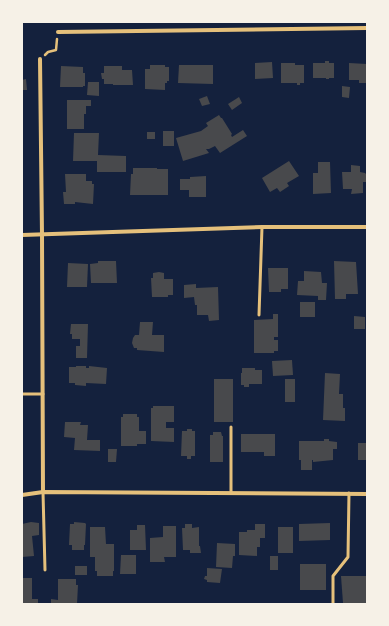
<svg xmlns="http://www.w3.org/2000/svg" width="389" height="626" font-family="'Exo 2',sans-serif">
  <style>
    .building { fill: #48494c }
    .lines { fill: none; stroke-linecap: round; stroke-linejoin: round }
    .path { stroke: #e5c07b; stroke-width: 2.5 }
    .service { stroke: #e5c07b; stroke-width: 3 }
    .minor { stroke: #e5c07b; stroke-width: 4 }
  </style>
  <rect width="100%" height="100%" fill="#14213d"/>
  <g class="building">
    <path d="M325,61H329V63H334V78H329V79H326V78H313V63H325Z"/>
    <path d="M272,62L273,78L255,79V63Z"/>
    <path d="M281,63H295V65H304V83H300V85H297V83H281Z"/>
    <path d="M349,63L367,64V83H359V80H349Z"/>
    <path d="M150,65H165V67H169V81H167V83H165V90L145,89V69H150Z"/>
    <path d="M179,65H213V84L178,83Z"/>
    <path d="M61,66L83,67V73H85V86H83V87H60Z"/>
    <path d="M104,66H122V70H132L133,85H113V84H104V79H102L101,73H104Z"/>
    <path d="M26,79L27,90H22V80Z"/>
    <path d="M88,82H99V96L87,95Z"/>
    <path d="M342,86L350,87L349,98L342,97Z"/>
    <path d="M207,96L210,104L202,106L199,99Z"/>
    <path d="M239,97L242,103L232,110L228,104Z"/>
    <path d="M67,100H91V106H86V114H84V129H67Z"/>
    <path d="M219,115L221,118H222L232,134L231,135L232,137L243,130L247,136L220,153L215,146L209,149H206L209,153L183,161L176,138L201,131L208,126L206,123Z"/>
    <rect x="163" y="131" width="11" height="15"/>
    <rect x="147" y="132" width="8" height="7"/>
    <path d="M74,133H99L98,155L126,156V172H97V161H73Z"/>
    <path d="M289,161L299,176L287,183L289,186L280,192L277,188L270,192L262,178Z"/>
    <path d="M318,162H330L331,193L313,194V173H318Z"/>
    <path d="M351,165L360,166V172L365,173L367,175V180L366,182H363V193L351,194L352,189H343L342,172H351Z"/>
    <path d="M133,168H157V169H168V195H130L131,174H133Z"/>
    <path d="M65,174H86V181H92V184H94L93,204L75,202V204H64L63,192H66Z"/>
    <path d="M206,176V197H189V190H180V179H190V177Z"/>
    <path d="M98,261H116L117,283H91L90,264L98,263Z"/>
    <path d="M334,261L356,262L358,294H346V299H335Z"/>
    <path d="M68,263L88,264L87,287H67Z"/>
    <path d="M268,268H288V289H281V292H269Z"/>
    <path d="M304,271L321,272L322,283H327L326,300H318V296L297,295L298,281H304Z"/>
    <path d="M159,272L164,273V279H173V295H168V297H152L151,278H153V273Z"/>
    <path d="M196,284V288L218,287L219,320L209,321L208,315H197V305H195L194,297L184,298V285Z"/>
    <rect x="300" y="302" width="15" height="15"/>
    <path d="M273,314H278V337H274V340H278V351H274V353H254V320L273,319Z"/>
    <path d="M354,316L365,317V329H354Z"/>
    <path d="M140,322H153L152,335H164V352L137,350V348H134L132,343L133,338L135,335H139Z"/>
    <path d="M71,324H88L87,358H76V346H80V339H72V334H70Z"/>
    <path d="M292,360L293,375L273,376L272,361Z"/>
    <path d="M76,366H86V368H89V366L107,368L106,384L86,383V386L75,385V383H69V367H76Z"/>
    <path d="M242,368H255V370H262V384H249V387H244V385H241V373H242Z"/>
    <path d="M325,373L340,374L339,394H343V408H345V421L323,420Z"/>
    <rect x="214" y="379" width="19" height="43"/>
    <rect x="285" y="379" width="10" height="23"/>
    <path d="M153,406H174V422H166V428H174V442L151,441V408H153Z"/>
    <path d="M123,414H137V417H139V431H146V444H137V446H121V417H123Z"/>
    <path d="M65,422H81L80,425H88L87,440H100V451L74,450L75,438L64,437Z"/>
    <path d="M187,429H192V431H195V456H191V459H187V456H181L182,431H187Z"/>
    <path d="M213,432H221L222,436H223V462H210V435H213Z"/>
    <path d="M241,434H275V456H264V452H241Z"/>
    <path d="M324,439H329V441L337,442V449H333V460L313,462V460H312V470H301V460H299V441H324Z"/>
    <rect x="358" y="443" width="9" height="17"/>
    <path d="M108,449H117L116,462H108Z"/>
    <path d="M31,522L39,523V535L32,536L34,556L22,557V524Z"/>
    <path d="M74,522L85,523L86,524L85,545H84V550H72V545H69L70,524H74Z"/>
    <path d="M330,523V540L299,541V524Z"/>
    <path d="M185,524H192V528L199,527V546H200L201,553H190V550H183L182,528H185Z"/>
    <path d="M255,524H265V538H260V547H257V556L239,555V532H247V530H255Z"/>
    <path d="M137,525H145L146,550H130V530H137Z"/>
    <path d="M163,526H176V557H164L165,562H150V538L163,537Z"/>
    <path d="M90,527H105L106,544H114V571H113V576H97V571H95V557H90Z"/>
    <rect x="278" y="527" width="15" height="26"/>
    <path d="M217,543L235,544V556H233L232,568L216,567Z"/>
    <path d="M121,555H136V574H120Z"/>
    <rect x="270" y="556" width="8" height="14"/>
    <rect x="300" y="564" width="26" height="26"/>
    <rect x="75" y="566" width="12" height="9"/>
    <path d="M207,568L222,569L220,583L207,582V580L204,579L205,576H207Z"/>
    <path d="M341,576H366L367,604L343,603Z"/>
    <path d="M22,578H32V599H38V604H22Z"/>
    <path d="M58,579H76V585H78L77,604H51V599L58,600Z"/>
  </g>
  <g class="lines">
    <path class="path" d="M45,55L48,52L56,50L57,39"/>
    <g class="service">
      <path d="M259,315L262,227"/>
      <path d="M22,394H43"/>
      <path d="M231,427V493"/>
      <path d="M43,492L45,570"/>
      <path d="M333,604V576L348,557L349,493"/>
    </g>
    <g class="minor">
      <path d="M58,32L367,28"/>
      <path d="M40,59L42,235L43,492"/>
      <path d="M22,235L262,227H367"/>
      <path d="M22,495L43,492L367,494"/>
    </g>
  </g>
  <rect width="389" height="626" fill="none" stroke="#f6f1e7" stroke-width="46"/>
</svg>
